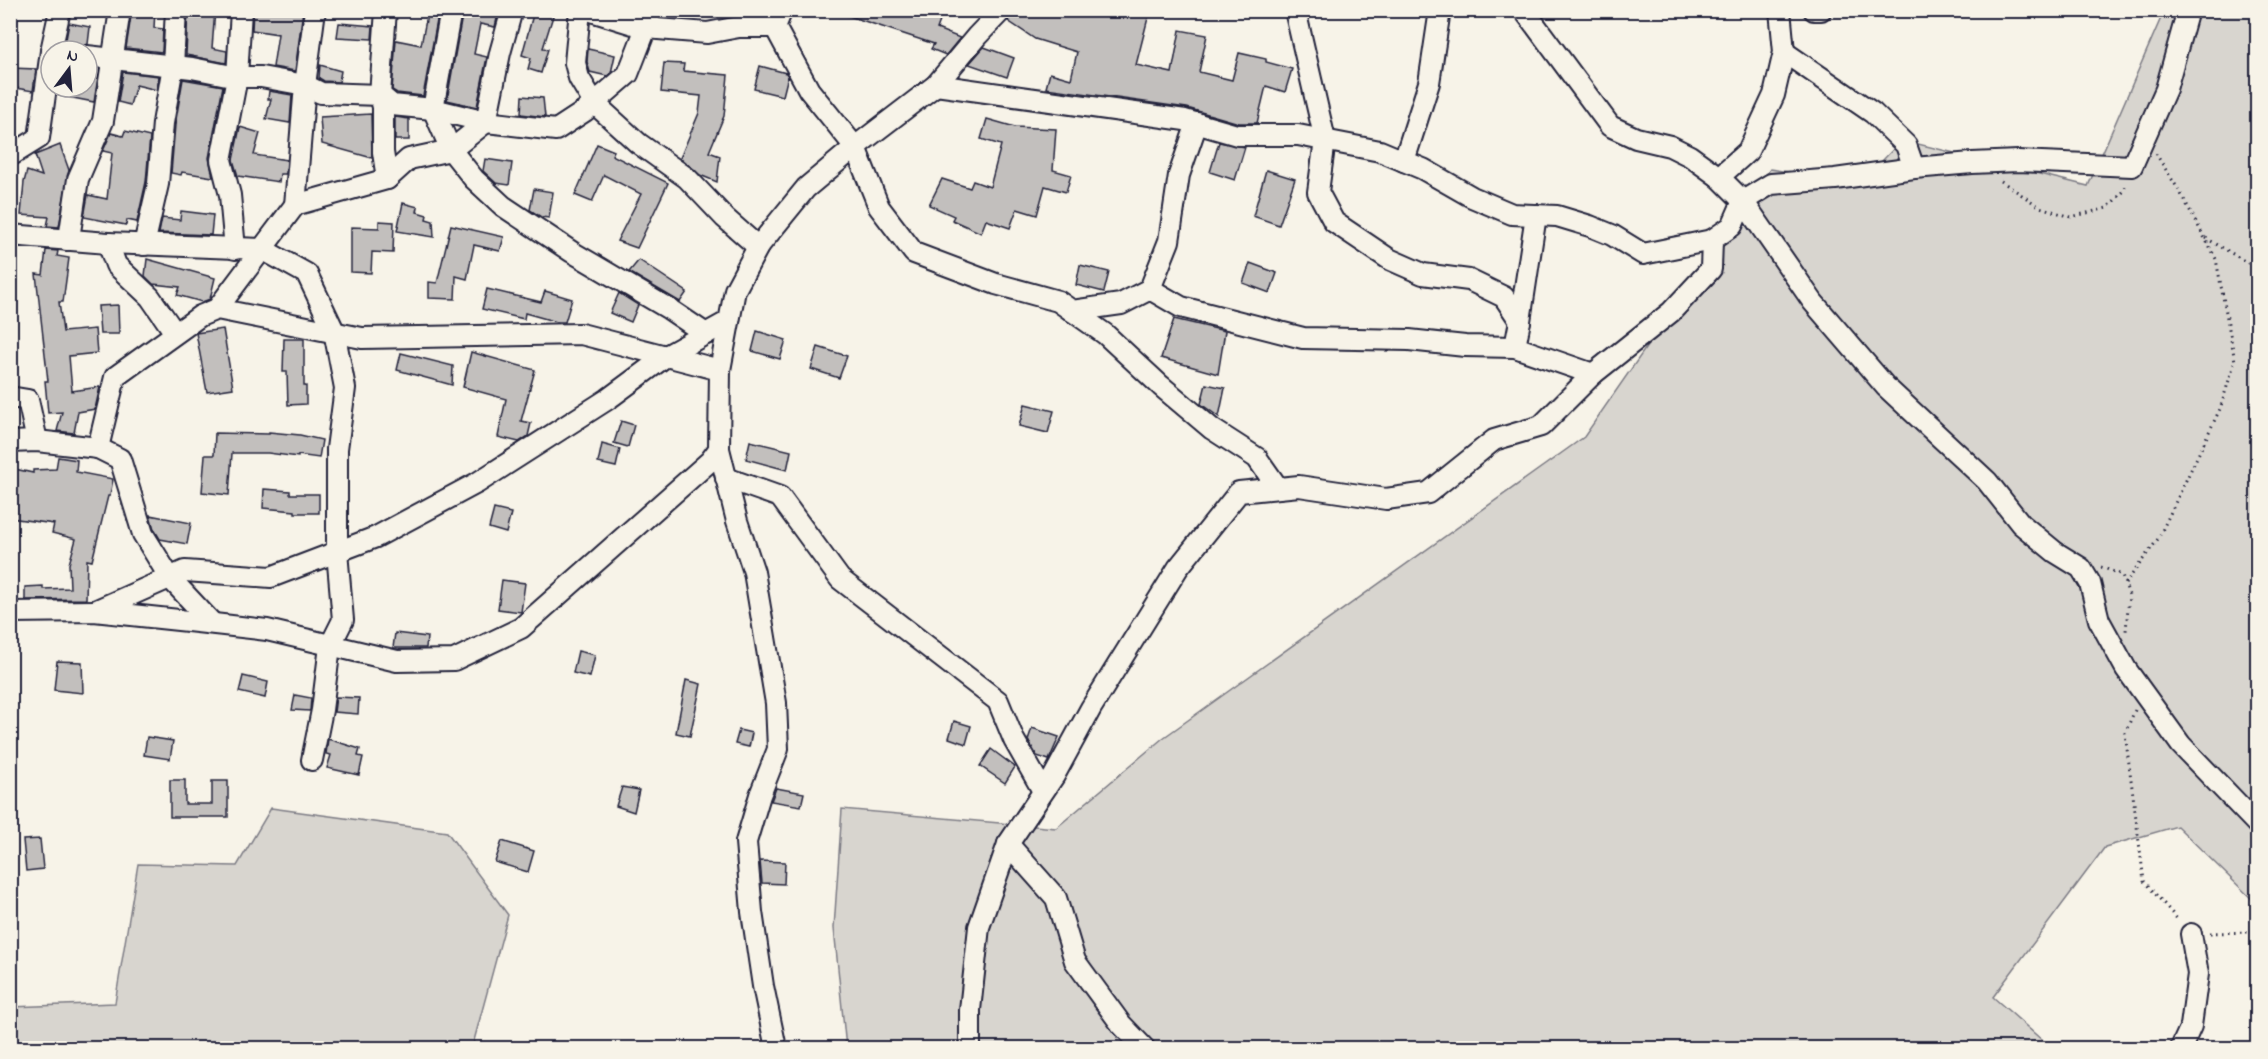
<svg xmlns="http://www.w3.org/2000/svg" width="2268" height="1059" font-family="'Indie Flower',sans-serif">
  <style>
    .green { fill: #d8d5cf; stroke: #7d7c85; stroke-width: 1.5 }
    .building { fill: #c2bfbd; stroke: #22223b; stroke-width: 1.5 }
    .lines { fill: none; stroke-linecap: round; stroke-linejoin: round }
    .minor-casing { stroke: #22223b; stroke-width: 24 }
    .path { stroke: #22223b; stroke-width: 3; stroke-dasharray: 1.5 4.5; stroke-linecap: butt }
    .minor { stroke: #f7f3e8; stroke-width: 20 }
  </style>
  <rect width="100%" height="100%" fill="#f7f3e8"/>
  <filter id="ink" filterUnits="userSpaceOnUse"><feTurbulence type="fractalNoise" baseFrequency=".0167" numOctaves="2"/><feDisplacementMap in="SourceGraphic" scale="12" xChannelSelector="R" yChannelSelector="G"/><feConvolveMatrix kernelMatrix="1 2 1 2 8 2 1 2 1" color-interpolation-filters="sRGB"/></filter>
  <g filter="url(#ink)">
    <g class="green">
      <path d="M2164,11H2257V904L2177,826L2105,847L1993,997L2051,1048H846L834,928L842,809L1056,828L1163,738L1584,437L1770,169L1861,183L1902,140L2088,186Z"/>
      <path d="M271,808L447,832L508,915L472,1048H11V1007L115,1003L138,864L237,866Z"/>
    </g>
    <g class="building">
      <path d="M132,10H155L154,28L163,29L162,52L126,48Z"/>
      <path d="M188,10H215L212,48L227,51L226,63L186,55Z"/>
      <path d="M253,10H303L295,71L273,67L278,34L252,30Z"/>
      <path d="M428,10H439L423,96L397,93L392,90L396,40L421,45Z"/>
      <path d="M463,10H499L495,27L480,24L474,54L487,57L477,107L447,100Z"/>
      <path d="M841,10H944L937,29L960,38L946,55L931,49L934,44L840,13Z"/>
      <path d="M1014,10H1150L1136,65L1172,73L1180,30L1207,35L1199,72L1232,80L1239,53L1266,59V62L1292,69L1285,92L1266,86L1257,123H1239L1187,108L1046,88L1050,73L1071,79L1077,52L1035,39L1008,21Z"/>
      <path d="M534,11L553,16L543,48L548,49L541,73L528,69L531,58L522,55Z"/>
      <path d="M69,23L90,27L88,44L79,48L65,45Z"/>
      <path d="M339,23L373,26L372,39L337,37Z"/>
      <path d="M984,47L1014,58L1007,77L969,64Z"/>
      <path d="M588,49L615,55L611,73L607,76L590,72L587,62Z"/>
      <path d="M664,63L684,64L683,71L728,75L724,116L709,152L720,156L717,182L700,175L680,158L699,113L701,96L661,92Z"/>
      <path d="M320,65L341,71L339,82L324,81L319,78Z"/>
      <path d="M760,66L786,73L788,76L783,96L754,89Z"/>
      <path d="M10,68L36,69L33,91L10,87Z"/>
      <path d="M87,71H99L94,102L57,95L58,87H87Z"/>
      <path d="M123,72L159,76L157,90L136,85L130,105L118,102Z"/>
      <path d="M183,79L223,86L209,158L213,177L182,172L181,175L171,173L175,125Z"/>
      <path d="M269,91L292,95L290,123L266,119L271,99H268Z"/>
      <path d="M522,96L543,98L545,117L521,114Z"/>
      <path d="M371,114L372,158L322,144L320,117Z"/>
      <path d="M395,117L409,119V140H395Z"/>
      <path d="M987,119L1015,127L1056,129L1053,170L1071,175L1066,192L1045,186L1037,215L1017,209L1010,228L986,220L981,233L952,220L954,216L929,205L942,179L970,188L973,181L990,187L1001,145L981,139Z"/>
      <path d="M240,127L260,133L254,155L287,160L286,174H280L279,182L238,176L233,160Z"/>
      <path d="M125,131L150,137L146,182L137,222L127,220L126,225L84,217L88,195L107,199L112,153L103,151L111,133L123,136Z"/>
      <path d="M1219,142L1245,147L1235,180L1210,172Z"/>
      <path d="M597,144L614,151L612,155L668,183L637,248L617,241L641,194L604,175L592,202L575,195Z"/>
      <path d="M60,145L69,170L59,227L47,226L49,217L21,215L24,182L27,171L42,176L35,155Z"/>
      <path d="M485,159L512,163L509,185L496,183L483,171Z"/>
      <path d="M1266,170L1295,179L1279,225L1253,216Z"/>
      <path d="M534,189L553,192L549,218L541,217L530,210Z"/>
      <path d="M403,203L418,207L417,212L427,215L426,219L433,221L434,237L397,231Z"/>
      <path d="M181,211L213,215L211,235L159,233L162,218L180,220Z"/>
      <path d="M379,221L394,222L393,253L372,252L371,273L351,272V227L379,228Z"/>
      <path d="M451,225L504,237L500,251L474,245L467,279L456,276L455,299L429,298V282L437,283Z"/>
      <path d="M46,250L58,251L57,256L69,258L63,302H59L63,332L95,329L97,353L69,356L72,391L100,387L95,409L78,412L74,433L57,431L62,412L48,413L45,381H48L36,274L43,275Z"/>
      <path d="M147,259L215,278L210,299L202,302L177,295L180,287L153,284L145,276Z"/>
      <path d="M639,260L687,292L680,302L629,272Z"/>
      <path d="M1250,263L1277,273L1270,293L1243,283Z"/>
      <path d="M1080,265L1109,272L1104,292L1076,285Z"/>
      <path d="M487,289L541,302L545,291L572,299L565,322H557L525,313L524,319L482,309Z"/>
      <path d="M619,293L638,305L631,322L610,313Z"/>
      <path d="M118,305L119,334H100L98,306Z"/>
      <path d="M1174,319L1225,331L1218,374L1161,358Z"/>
      <path d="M223,329L233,388L207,392L196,333Z"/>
      <path d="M757,331L786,340L780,359L752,351Z"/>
      <path d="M284,339H304V386H306V404L288,405L287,372H283Z"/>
      <path d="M818,347L847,356L839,378L811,369Z"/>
      <path d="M471,352L535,370L521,421L531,423L528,436L519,442L498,437L506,399L463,387Z"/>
      <path d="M401,353L453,366L452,385L397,370Z"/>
      <path d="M1206,384L1225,388L1219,417L1201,404Z"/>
      <path d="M1025,404L1054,411L1048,433L1019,426Z"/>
      <path d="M621,421L634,425L628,447L614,443Z"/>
      <path d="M269,432L300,435L322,440L319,458L298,455V457L268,453H232L229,495L202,492L205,455H214L215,433L269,434Z"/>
      <path d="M750,441L791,451L787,470L746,459Z"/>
      <path d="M602,444L620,449L616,467L598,463Z"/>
      <path d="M58,457L77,460L76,472L113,479L110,496H108L92,561L87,560L86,599L25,600V587L43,586V589L70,588L69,564L76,539L52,533L54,524L10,518V468L33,473V470L56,469Z"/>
      <path d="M264,489L290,491V494H319V513H295V511L263,508Z"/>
      <path d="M494,509L511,513L506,533L489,528Z"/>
      <path d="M150,515L191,523L187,544L160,539L154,529Z"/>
      <path d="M502,580L525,583L521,612L498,609Z"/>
      <path d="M395,633L427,637L426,648H393Z"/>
      <path d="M578,651L595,655L590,677L573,673Z"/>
      <path d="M57,661L82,662L83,693L54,690Z"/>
      <path d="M243,676L268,682L265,698L239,692Z"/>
      <path d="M686,680L701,684L690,736L676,733Z"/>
      <path d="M295,695L311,698L310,711L292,710Z"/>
      <path d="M336,697L359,698L358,714L334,712Z"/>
      <path d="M954,721L971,726L966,744L949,738Z"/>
      <path d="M1032,728L1059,737L1049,760L1037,756L1028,740Z"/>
      <path d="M739,730L752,733L749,747L735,744Z"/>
      <path d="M147,737L173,741L170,759L144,755Z"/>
      <path d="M328,739L360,749L358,756L363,757L359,775L327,768L331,755L326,754Z"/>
      <path d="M991,749L1015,767L1005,783L980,766Z"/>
      <path d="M170,780H185V804H212V781H228V817H170Z"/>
      <path d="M622,787L639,790L634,812L616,806Z"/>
      <path d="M776,788L804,793L801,806L771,801Z"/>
      <path d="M40,839L43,869L26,871L23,840Z"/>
      <path d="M502,841L534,851L528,872L495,862Z"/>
      <path d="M760,861L785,862L784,884L762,883Z"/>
    </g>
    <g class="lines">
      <defs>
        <g id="minor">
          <path d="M386,10L380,95L383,107V152L387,179"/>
          <path d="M451,10L433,109L451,150L474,179L503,206L572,252L669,309L706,334"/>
          <path d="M580,10L575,63L579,78L594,103L638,143L687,178L725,218L758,247"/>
          <path d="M588,10L646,28L651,10"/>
          <path d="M1295,10L1325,140L1318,192L1334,222L1389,259L1423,274L1469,280L1504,297L1520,321L1515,347"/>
          <path d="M1524,10L1610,126L1636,138L1670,146L1690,156L1719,177L1743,201L1813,302L1886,387L1987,481L2021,524L2055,552L2081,568L2090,583L2099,620L2126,669L2181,745L2258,825"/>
          <path d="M1814,10H1821"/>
          <path d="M775,27L809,90L855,147L879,207L914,253L996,284L1058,301L1105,334L1161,386L1212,429L1257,458L1278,488"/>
          <path d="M51,51L60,10"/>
          <path d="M1784,52L1873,113L1906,145L1914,168"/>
          <path d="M87,56L192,68L237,77H261L305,85L321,93L380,95L392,105L433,109L486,122L556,130L585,111L628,74L646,28L707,33L739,27H775L782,10"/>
          <path d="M936,85L1185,120L1237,135H1298L1380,151L1423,169L1472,197L1512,214L1557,216L1590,226L1612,235L1643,254L1712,240L1732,226L1743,201L1771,184L1835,179L1914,168L1972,163L2018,161L2132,166L2166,89L2188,10"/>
          <path d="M10,156L39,138L51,51"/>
          <path d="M1404,161L1429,83L1440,10"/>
          <path d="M1719,177L1748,151L1774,95L1784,52L1780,10"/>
          <path d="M295,205L305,85L315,10"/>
          <path d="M10,235L108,243L116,265L150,297L175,333"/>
          <path d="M67,240L70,232L78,179L103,121L120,10"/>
          <path d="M108,243L262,249L307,274L334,331L345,388L337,449V552L343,620L330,646L322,710L312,760"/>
          <path d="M144,245L158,184L163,123L173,66L176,10"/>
          <path d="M235,249L230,195L221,160L237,77L241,10"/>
          <path d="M1150,289L1181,307L1303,338L1409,340L1465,346L1515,347L1593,374"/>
          <path d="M217,309L362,338L581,334L666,356L729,321"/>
          <path d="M1072,311L1121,304L1150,289L1169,241L1179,175L1197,123"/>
          <path d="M1520,321L1536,215"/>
          <path d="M10,397L28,400L37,441"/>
          <path d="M10,442L37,441L98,448L115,377L200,316L217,309L295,205L387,179L409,159L451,150L486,122L500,53L512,10"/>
          <path d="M98,448L120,459L143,534L170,578L212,623"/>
          <path d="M719,449L737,521L754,572L776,703L778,749L760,795L746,842L752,912L763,986L776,1048"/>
          <path d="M726,478L780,497L840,579L998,701L1014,740L1043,791"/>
          <path d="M97,610L185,571L271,577L376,537L477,483L608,399L666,356L720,370"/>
          <path d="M10,612L94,611L188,621L267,630L397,661L454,660L521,628L710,461L719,449L720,370L735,290L758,247L806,188L855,147L936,85L977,36L1002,10"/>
          <path d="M1008,844L1056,898L1075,961L1121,1024L1144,1048"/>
          <path d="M970,1048V1010L979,927L1008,844L1054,776L1091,708L1178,568L1239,492L1299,486L1386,499L1428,493L1494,440L1541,426L1593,374L1671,312L1711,269L1712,240"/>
          <path d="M2181,1048L2191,1026L2198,974L2191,934"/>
        </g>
      </defs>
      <use href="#minor" class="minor-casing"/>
      <g class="path">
        <path d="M2001,181L2040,207L2071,217L2107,208L2124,191L2127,183"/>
        <path d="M2206,238L2258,269"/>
        <path d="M2101,567L2122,575L2129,595L2126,631"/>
        <path d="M2125,584L2158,539L2220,409L2235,361L2216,259L2180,192L2156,154"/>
        <path d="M2135,710L2125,733L2144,881L2179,921"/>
        <path d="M2210,933L2251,932L2258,928"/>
      </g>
      <use href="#minor" class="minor"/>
    </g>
  </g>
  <rect width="2268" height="1059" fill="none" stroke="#f7f3e8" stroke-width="36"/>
  <rect x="18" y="18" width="2232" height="1023" fill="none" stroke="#22223b" stroke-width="2" filter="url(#ink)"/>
  <g transform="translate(69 69) rotate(16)"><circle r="28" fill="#f7f3e8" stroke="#a29fa3" stroke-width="1.5"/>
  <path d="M0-4.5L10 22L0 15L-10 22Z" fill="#22223b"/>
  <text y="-9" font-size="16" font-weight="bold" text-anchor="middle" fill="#22223b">N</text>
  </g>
</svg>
